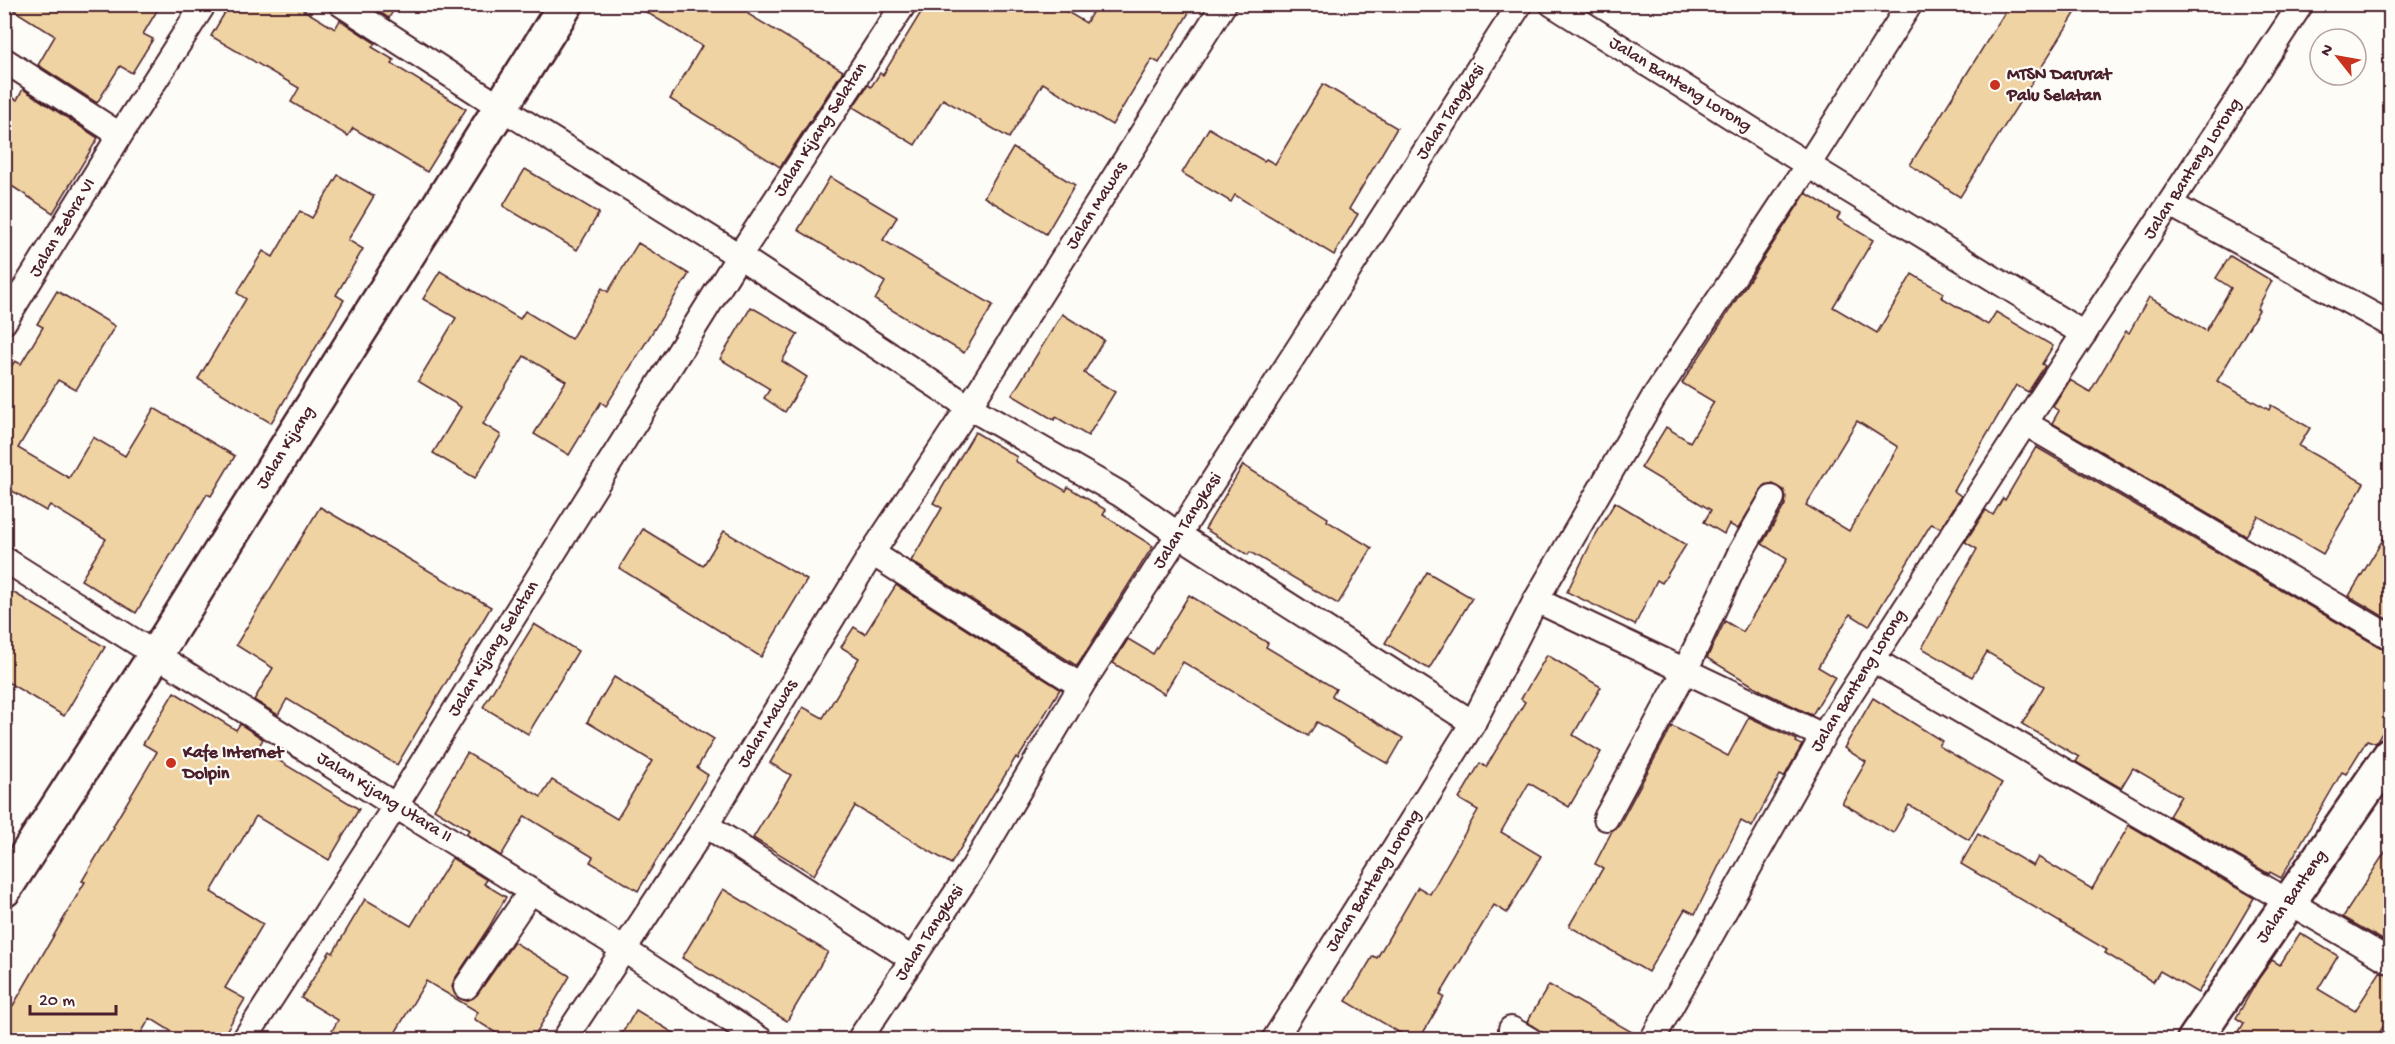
<svg xmlns="http://www.w3.org/2000/svg" width="2395" height="1044" font-family="'Gochi Hand',sans-serif">
  <style>
    .building { fill: #f0d3a3; stroke: #4a1f2b; stroke-width: 1.5; fill-rule: evenodd }
    .lines { fill: none; stroke-linecap: round; stroke-linejoin: round }
    .street-casing { stroke: #4a1f2b; stroke-width: 28 }
    .secondary-casing { stroke: #4a1f2b; stroke-width: 38 }
    .street { stroke: #fdfcf7; stroke-width: 24 }
    .secondary { stroke: #fdfcf7; stroke-width: 33 }
    .poi-dot { fill: #c8321e; stroke: #fdfcf7; stroke-width: 2 }
    .labels { text-anchor: middle; dominant-baseline: central; stroke-width: 4.5; stroke-linejoin: round; paint-order: stroke }
    .poi-label { font-size: 18px; font-weight: bold; fill: #4a1f2b; stroke: #fdfcf7; text-anchor: start }
    .street-label { font-size: 18px; fill: #4a1f2b; stroke: #fdfcf7 }
  </style>
  <rect width="100%" height="100%" fill="#fdfcf7"/>
  <filter id="ink" filterUnits="userSpaceOnUse"><feTurbulence type="fractalNoise" baseFrequency=".0167" numOctaves="2"/><feDisplacementMap in="SourceGraphic" scale="12" xChannelSelector="R" yChannelSelector="G"/><feConvolveMatrix kernelMatrix="1 2 1 2 8 2 1 2 1" color-interpolation-filters="sRGB"/></filter>
  <g filter="url(#ink)">
    <g class="building">
      <path d="M4,4H161L143,34L153,39L132,73L120,66L97,103L38,65L55,36Z"/>
      <path d="M230,4H294L335,29L340,20L375,43L372,47L394,60L392,64L466,109L427,172L353,128L348,136L291,102L299,88L211,36Z"/>
      <path d="M368,4H397L389,18Z"/>
      <path d="M633,4H754L748,14L843,71L780,167L670,99L702,46Z"/>
      <path d="M926,4H1054L1086,23L1097,4H1194L1159,63L1152,59L1112,125L1043,83L1009,138L943,99L915,145L853,107L868,85L871,87L880,73L883,75Z"/>
      <path d="M2010,4H2081L1960,197L1910,165Z"/>
      <path d="M1323,84L1397,128L1349,209L1358,214L1334,255L1235,195L1231,202L1182,173L1209,128L1264,161L1266,159L1275,164Z"/>
      <path d="M23,89L98,138L53,213L4,181V93L17,100Z"/>
      <path d="M1013,148L1075,185L1046,234L984,197Z"/>
      <path d="M525,169L599,213L577,250L503,206Z"/>
      <path d="M338,175L374,196L348,240L363,249L336,295L344,300L271,423L198,379L246,299L237,293L263,251L273,257L300,211L312,218Z"/>
      <path d="M830,177L897,217L883,240L993,305L964,353L875,300L885,282L798,230Z"/>
      <path d="M1806,193L1840,214L1837,219L1873,240L1833,307L1877,333L1912,274L1944,293L1941,297L1988,325L1996,312L2053,346L2042,364L2045,366L2028,392L2016,385L1954,491L1961,496L1941,528L1931,524L1869,626L1850,614L1818,667L1835,677L1812,715L1762,691L1707,658L1725,621L1743,632L1787,559L1762,544L1785,505L1786,497L1784,490L1773,484L1764,486L1738,529L1729,524L1724,534L1704,522L1711,510L1641,468L1666,427L1690,442L1714,402L1682,383ZM1857,421L1898,447L1849,531L1806,505Z"/>
      <path d="M638,243L689,274L606,406L601,402L569,455L534,434L566,381L524,356L483,424L501,435L475,478L433,453L461,407L418,381L456,318L423,299L440,271L520,319L525,311L571,339L602,288L608,292Z"/>
      <path d="M2230,256L2272,281L2257,309L2259,310L2217,381L2269,410L2271,405L2310,428L2299,446L2364,483L2323,554L2258,516L2246,536L2052,423L2059,411L2053,407L2070,380L2090,392L2126,331L2129,333L2149,297L2206,331L2231,288L2216,278Z"/>
      <path d="M57,291L115,326L76,390L58,380L18,448L69,478L93,437L125,456L154,408L235,456L211,496L207,494L136,613L81,580L106,539L50,505L46,511L4,486V377L15,361L21,364L43,327L37,324Z"/>
      <path d="M751,307L798,334L782,361L807,377L785,412L764,398L770,389L720,359Z"/>
      <path d="M1062,314L1104,340L1084,373L1115,392L1088,436L1056,417L1054,420L1012,395Z"/>
      <path d="M975,432L1017,457L1015,461L1066,491L1068,487L1106,510L1103,515L1153,546L1077,666L911,561L942,508L933,503Z"/>
      <path d="M2036,447L2383,649L2391,651V718L2376,743L2367,740L2346,774L2342,772L2281,878L2270,872L2269,874L2169,816L2181,796L2133,768L2121,788L2076,762L2079,757L2022,724L2044,686L1987,652L1972,677L1922,648L1977,549L1965,542L1986,510L1993,515L2003,498L2005,500Z"/>
      <path d="M1243,465L1328,518L1327,521L1372,548L1338,604L1250,552L1248,555L1205,529Z"/>
      <path d="M1615,502L1686,545L1662,583L1657,580L1635,625L1567,592L1592,541Z"/>
      <path d="M320,507L491,607L397,765L287,699L278,715L254,700L273,668L236,645Z"/>
      <path d="M2391,526V621L2349,596Z"/>
      <path d="M643,529L703,566L724,531L807,580L761,657L619,568Z"/>
      <path d="M1427,572L1472,598L1429,669L1385,643Z"/>
      <path d="M896,585L1060,689L1018,759L1016,757L951,864L855,806L814,875L753,838L791,775L770,763L803,707L823,718L859,658L841,647L854,627L865,634Z"/>
      <path d="M4,587L105,647L64,716L4,680Z"/>
      <path d="M1189,595L1268,643L1266,647L1336,689L1332,696L1403,738L1388,764L1317,722L1308,736L1183,662L1164,694L1113,663L1128,639L1153,654Z"/>
      <path d="M534,624L578,651L528,734L483,707Z"/>
      <path d="M1547,655L1601,687L1573,735L1601,752L1569,807L1529,783L1501,832L1541,856L1507,913L1494,905L1440,995L1444,997L1419,1040H1412L1346,1001L1373,956L1377,958L1418,887L1430,894L1478,810L1459,799L1480,763L1486,767L1525,702L1521,699Z"/>
      <path d="M614,677L714,739L697,768L708,775L638,891L590,862L593,857L525,816L501,856L466,834L469,830L434,809L467,753L541,797L552,780L617,819L652,761L587,722Z"/>
      <path d="M174,692L236,730L240,724L263,739L258,748L359,809L329,860L256,816L211,892L263,924L225,988L245,999L221,1040H185L150,1018L137,1040H4V1021L85,882L82,881L114,827L113,826L157,752L143,744Z"/>
      <path d="M1873,698L1942,741L1939,746L2002,783L1969,840L1909,805L1893,833L1842,803L1866,762L1844,748Z"/>
      <path d="M1749,717L1797,740L1796,742L1802,745L1784,777L1780,775L1752,827L1741,821L1695,914L1685,909L1648,972L1569,926L1603,868L1595,864L1612,831L1619,825L1672,726L1728,756Z"/>
      <path d="M2129,825L2254,898L2198,993L2160,971L2153,982L2105,953L2107,950L1961,864L1978,834L2033,866L2038,857L2092,889Z"/>
      <path d="M2391,843V935L2386,942L2343,917Z"/>
      <path d="M452,858L487,880L484,884L506,897L489,927L454,980L452,987L458,998L466,1001L477,995L514,942L570,976L532,1040H507L474,1019L478,1012L426,981L391,1040H327L338,1020L301,998L330,951L333,953L365,899L411,926Z"/>
      <path d="M723,889L828,952L787,1021L682,958Z"/>
      <path d="M2300,933L2338,956L2318,989L2355,1011L2380,972L2391,975V1014L2375,1040H2234L2244,1023L2236,1018L2259,978L2272,960L2280,965Z"/>
      <path d="M1549,985L1639,1036L1638,1040H1544L1542,1032L1527,1022Z"/>
      <path d="M636,1010L685,1040H618Z"/>
    </g>
    <g class="lines">
      <defs>
        <g id="street">
          <path d="M341,4L500,107L739,256L969,407L1120,494L1179,535L1473,723"/>
          <path d="M1552,4L1808,165L2084,334"/>
          <path d="M4,60L120,135"/>
          <path d="M2170,204L2390,324"/>
          <path d="M4,322L120,135L204,4"/>
          <path d="M2025,423L2390,637"/>
          <path d="M872,553L1081,686"/>
          <path d="M4,559L623,949L761,1040"/>
          <path d="M1536,600L1823,736"/>
          <path d="M1872,659L2390,961"/>
          <path d="M1606,818L1686,669L1740,553L1772,498"/>
          <path d="M706,825L912,959"/>
          <path d="M466,987L531,891"/>
          <path d="M1511,1029L1530,1040"/>
          <path d="M244,1040L396,805L739,256L904,4"/>
          <path d="M564,1040L706,825L872,553L969,407L1224,4"/>
          <path d="M859,1040L974,866L1081,686L1520,4"/>
          <path d="M1274,1040L1473,723L1536,600L1654,397L1808,165L1910,4"/>
          <path d="M1652,1040L1823,736L2025,423L2301,4"/>
        </g>
        <g id="secondary">
          <path d="M4,890L156,654L566,4"/>
          <path d="M2194,1040L2390,755"/>
        </g>
      </defs>
      <use href="#street" class="street-casing"/>
      <use href="#secondary" class="secondary-casing"/>
      <use href="#street" class="street"/>
      <use href="#secondary" class="secondary"/>
    </g>
  </g>
  <g class="poi-dot">
    <circle cx="1995" cy="85" r="6"/>
    <circle cx="171" cy="763" r="6"/>
  </g>
  <g class="labels">
    <g class="poi-label">
      <text x="2007" y="75">MTSN Darurat<tspan x="2007" dy="21">Palu Selatan</tspan></text>
      <text x="183" y="753">Kafe Internet<tspan x="183" dy="21">Dolpin</tspan></text>
    </g>
    <g class="street-label">
      <text transform="translate(1680 85) rotate(32)">Jalan Banteng Lorong</text>
      <text transform="translate(1451 112) rotate(-57)">Jalan Tangkasi</text>
      <text transform="translate(821 130) rotate(-57)">Jalan Kijang Selatan</text>
      <text transform="translate(2193 169) rotate(-57)">Jalan Banteng Lorong</text>
      <text transform="translate(1097 206) rotate(-58)">Jalan Mawas</text>
      <text transform="translate(63 228) rotate(-59)">Jalan Zebra VI</text>
      <text transform="translate(286 448) rotate(-58)">Jalan Kijang</text>
      <text transform="translate(1188 521) rotate(-57)">Jalan Tangkasi</text>
      <text transform="translate(494 649) rotate(-58)">Jalan Kijang Selatan</text>
      <text transform="translate(1859 681) rotate(-58)">Jalan Banteng Lorong</text>
      <text transform="translate(768 724) rotate(-59)">Jalan Mawas</text>
      <text transform="translate(384 798) rotate(32)">Jalan Kijang Utara II</text>
      <text transform="translate(1374 881) rotate(-58)">Jalan Banteng Lorong</text>
      <text transform="translate(2292 897) rotate(-55)">Jalan Banteng</text>
      <text transform="translate(930 933) rotate(-57)">Jalan Tangkasi</text>
    </g>
  </g>
  <rect width="2395" height="1044" fill="none" stroke="#fdfcf7" stroke-width="24"/>
  <rect x="12" y="12" width="2371" height="1020" fill="none" stroke="#4a1f2b" stroke-width="2" filter="url(#ink)"/>
  <g transform="translate(2338 57) rotate(301)"><circle r="28" fill="#fdfcf7" stroke="#b5a4a5" stroke-width="1.5"/>
  <path d="M0-4.5L10 22L0 15L-10 22Z" fill="#c8321e"/>
  <text y="-9" font-size="16" font-weight="bold" text-anchor="middle" fill="#4a1f2b">N</text>
  </g>
  <path d="M30 1005v9h86v-9" fill="none" stroke="#4a1f2b" stroke-width="3"/>
  <text x="39" y="1005" font-size="18" fill="#4a1f2b" stroke="#fdfcf7" stroke-width="4.5" paint-order="stroke">20 m</text>
</svg>
